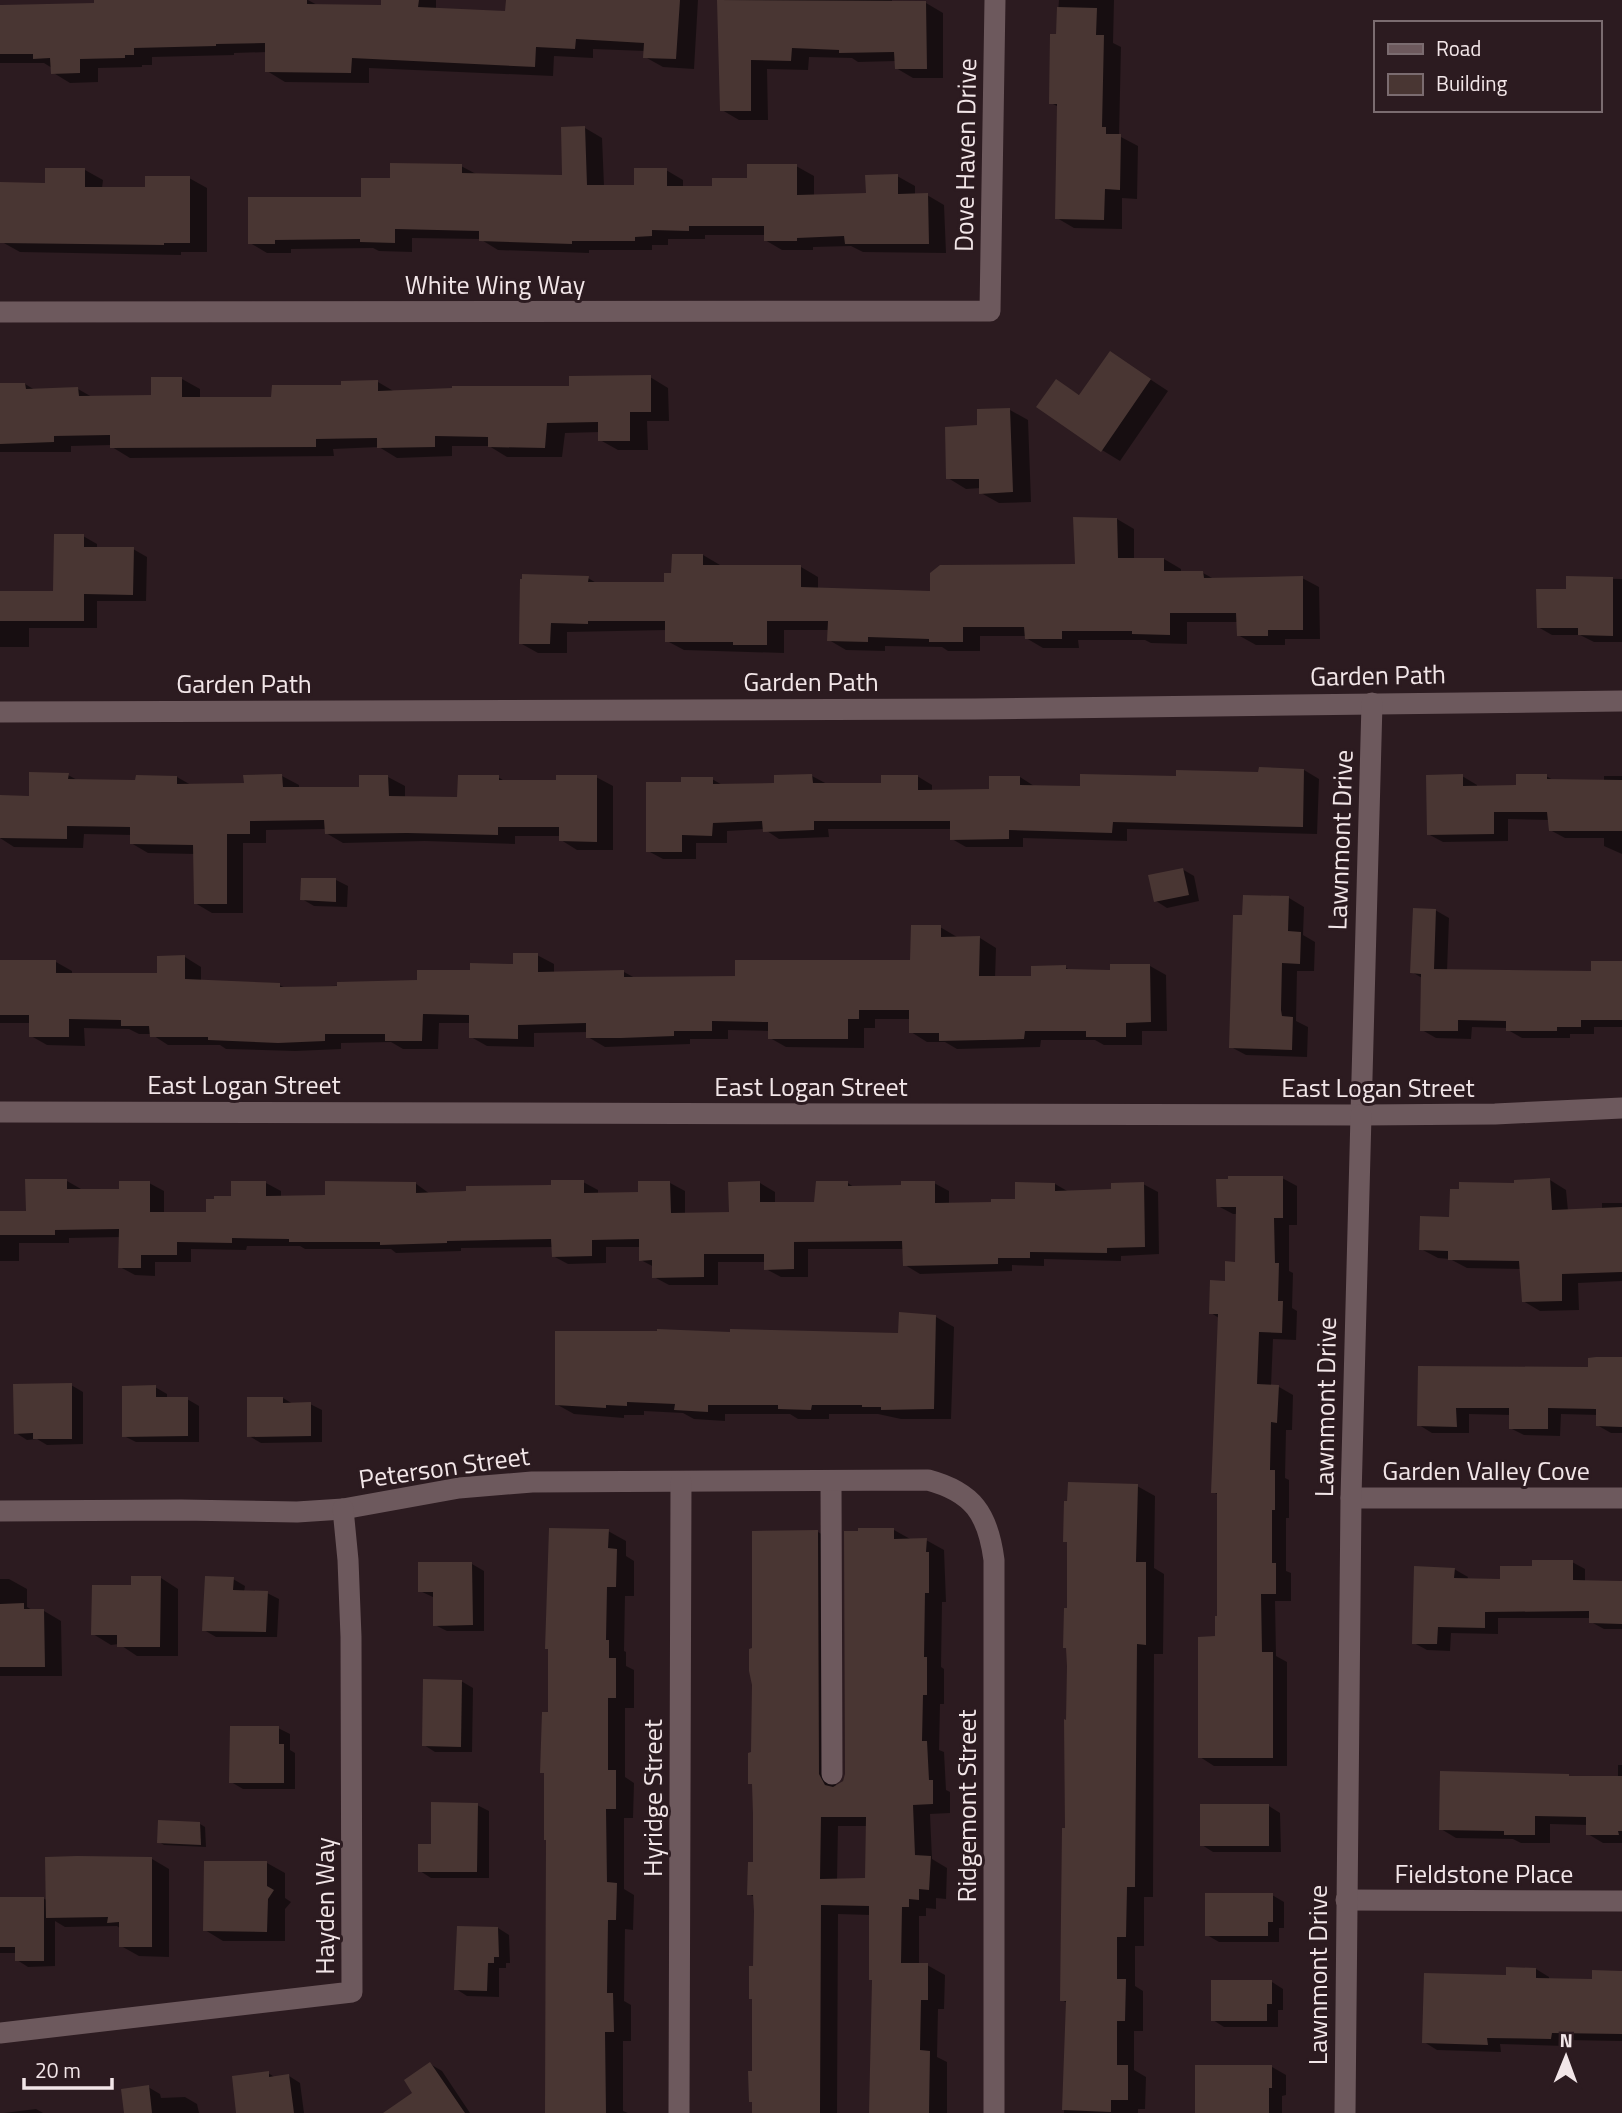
<svg xmlns="http://www.w3.org/2000/svg" width="1622" height="2113" font-family="'Titillium Web',sans-serif">
  <style>
    .shadow { fill: #0007; fill-rule: evenodd }
    .building { fill: #493633; fill-rule: evenodd }
    .lines { fill: none; stroke-linecap: round; stroke-linejoin: round }
    .street { stroke: #6d595d; stroke-width: 21 }
    .secondary { stroke: #6d595d; stroke-width: 21 }
    .labels { text-anchor: middle; dominant-baseline: central; stroke-width: 6; stroke-linejoin: round; paint-order: stroke }
    .street-label { font-size: 26px; fill: #f2e6e8; stroke: #2c1b20 }
  </style>
  <rect width="100%" height="100%" fill="#2c1b20"/>
  <g class="shadow">
    <path d="M96,0H308L319,6L383,7V0H436V10L507,13L508,0H698L694,69L663,67L645,57V51L593,49V58L554,56L553,76L369,68V83L285,82L267,71V52L234,53V55L152,57V65H142V67L98,68V82L70,83L52,72V68L44,63H0V7L96,5Z"/>
    <path d="M719,0H892V3H926L943,13V78H913L896,68V61L858,62L852,58L809,57L808,70L767,69L768,120H739L722,110Z"/>
    <path d="M1059,0H1114L1113,43L1121,47L1119,136L1138,146L1137,199L1122,198V229L1074,228L1057,218L1059,107L1051,103Z"/>
    <path d="M585,128L602,138L604,186H635L666,170L683,180V188H714L796,166L814,176V196L868,194L897,176L915,186V195H927L944,205L946,253L863,252L851,246L813,247V250H782L765,240V235H705V239H668V245H652V250H589V253L498,250L480,239L412,238V252L379,251L373,248L291,249V253H267L250,243L362,198L392,180L461,166L478,175L564,177Z"/>
    <path d="M85,170L103,180L102,188L147,189L189,178L207,188V252H181V255L20,252L2,242L46,184Z"/>
    <path d="M1110,353L1168,391L1120,461L1102,450L1056,381L1081,396Z"/>
    <path d="M650,377L668,388L669,421H647L648,450H618L600,440V432L565,433L562,457H507L489,446H452V456L397,458L379,447L333,449L334,456L130,458L112,447V445L71,446V452H0V385L25,384L35,390L78,389L92,397H153L182,379L200,389V398L273,399L378,382L395,392L571,388Z"/>
    <path d="M1010,410L1028,420L1031,502L999,503L981,493V488L966,489L948,478L979,427Z"/>
    <path d="M1117,519L1134,529V560L1164,559L1181,569V573H1203L1214,579L1302,578L1319,587L1320,639H1285V645H1256L1238,635V622H1187V644L1151,643L1145,640H1078L1079,648H1043L1026,638V636H980V651H948L942,647L885,646V651L846,650L829,640V630H784V653L684,650L667,641V630L567,632V653H538L520,643L588,578L598,584H666L673,575L703,555L720,565L801,567L818,577V589L931,592L1076,565Z"/>
    <path d="M83,536L97,544V549H133L147,557L146,601H97V628H29V647H0V593H55Z"/>
    <path d="M1567,578L1622,579V642H1594L1580,635H1552L1538,627L1568,591Z"/>
    <path d="M1304,770L1319,779L1317,834L1127,829V841L1023,838V847H966L952,839L951,829H828L829,837L779,839L764,829L727,831V843H696V859H663L648,851L683,784L712,779L724,786L776,784L812,776L827,784L883,785L917,776L932,785V792L991,790L1020,777L1034,786L1082,788L1178,778Z"/>
    <path d="M68,775L79,781L137,782L177,777L191,785L245,784L282,776L299,785V789L361,788L388,777L405,786V798L459,799L498,777L506,782H558L596,777L613,786V850H577L561,840V836H515V844L425,841L343,843L326,833V829L266,830V843H243V913H212L195,903V854L148,853L131,843L132,835L84,834L83,848L14,847L0,838V797L30,798Z"/>
    <path d="M1462,776L1477,785V788L1518,787L1546,776L1555,781H1604V776H1622V854L1604,846V838H1565L1550,830L1549,820L1508,819V841L1443,842L1428,834Z"/>
    <path d="M1182,869L1194,876L1199,901L1167,908L1156,901Z"/>
    <path d="M336,880L348,886L347,907L314,906L302,899Z"/>
    <path d="M1289,898L1304,907L1303,935L1315,942L1314,971H1297L1296,1021L1308,1027L1307,1057L1246,1055L1231,1047L1244,917Z"/>
    <path d="M1435,910L1449,918L1447,971L1593,973L1622,963V1027H1594V1034H1570V1038H1522L1508,1030V1028L1472,1027L1471,1039L1436,1038L1422,1030V978L1412,972Z"/>
    <path d="M940,927L957,937L980,938L996,948L995,978H1032L1065,967L1071,971H1112L1150,966L1166,975L1167,1031H1142V1045H1104L1095,1040H1041L1040,1047L957,1049L945,1042H927L911,1032V1019H875V1028H864V1048L786,1047L770,1038V1031L728,1030V1039H690V1044L605,1047L588,1037V1032L534,1033V1047L487,1046L471,1037V1023H439L438,1049H403L391,1042L341,1043V1049L295,1051L226,1049L220,1045H168L151,1034H139L129,1029L84,1028L85,1046L47,1045L31,1036V1023H0V962H56L72,971V974L158,975L185,957L201,967V982L279,985L286,988L419,982L514,965L537,955L554,964V973L624,972L635,978L737,977L912,962Z"/>
    <path d="M1282,1178L1297,1186V1225H1289V1271L1293,1273L1292,1308L1297,1311L1296,1340L1273,1339L1271,1386L1279,1387L1293,1395L1292,1430H1286L1285,1478L1289,1480V1518H1286V1571L1291,1573V1601H1275L1276,1656L1287,1662V1766H1214L1200,1757L1217,1638L1219,1495L1213,1492L1219,1318L1211,1313L1237,1264V1214H1233L1218,1206Z"/>
    <path d="M1550,1180L1566,1190L1568,1211L1602,1209V1203H1622V1281L1578,1283L1579,1310L1540,1311L1523,1301L1521,1269L1467,1268L1450,1259L1438,1258L1421,1249L1450,1219L1516,1185Z"/>
    <path d="M67,1181L81,1189L120,1191L149,1183L164,1191V1214H208L233,1197L266,1183L281,1191V1198L327,1197L415,1183L430,1194L553,1186L583,1182L598,1190V1194H640L670,1183L685,1191V1215L731,1214L760,1183L775,1192V1204H816L848,1183L855,1188L903,1187L934,1183L949,1191V1204H992L1017,1200L1055,1184L1069,1192L1113,1191L1143,1184L1158,1192L1159,1254L1121,1256V1261L1044,1259V1266L1012,1265V1271L920,1274L905,1265L904,1249H808V1277H781L766,1269V1262H718V1285H669L654,1277V1267L641,1260V1247H606V1263L568,1264L553,1256V1247L461,1248V1251L396,1253L391,1249H305L300,1246H247L246,1250L191,1249V1262H155V1276L135,1275L120,1267V1237L69,1238V1243H19V1261H0V1213H28Z"/>
    <path d="M936,1317L954,1327L951,1419H901L878,1414H829V1419H798L790,1414H725V1421L694,1419L683,1413L644,1411V1415H624V1418L574,1414L556,1404L900,1335Z"/>
    <path d="M1622,1359V1433H1611L1597,1425L1598,1415L1561,1414L1560,1436L1524,1435L1510,1428L1511,1415L1469,1414V1433H1432L1419,1425L1420,1368L1590,1369Z"/>
    <path d="M71,1385L83,1392V1444L47,1445L37,1439L27,1440L16,1433Z"/>
    <path d="M155,1387L167,1394V1399H187L199,1406V1442H136L124,1436Z"/>
    <path d="M283,1398L293,1404H310L322,1410V1442L261,1443L249,1436Z"/>
    <path d="M1137,1486L1155,1496L1154,1568L1164,1574L1163,1654H1154L1153,1897H1144V1946H1135V1986L1143,1991V2031H1134V2070L1146,2077L1145,2109H1138V2113H1064L1067,2003L1062,2000L1067,1830L1069,1543L1065,1541Z"/>
    <path d="M894,1530L912,1540H926L944,1550L946,1602H942L941,1667L944,1669V1704H940L939,1750L944,1752L946,1790L950,1792V1813L930,1814L932,1859L947,1868L946,1899L936,1898V1909L926,1908V1916H919V1965H927L945,1975L944,2009H938L937,2057L947,2062V2113H872L874,1981L870,1915L838,1914L837,2113H754V2103L751,2101L754,2073V1897L749,1894L754,1864V1650L818,1532L835,1542L836,1785L837,1787L840,1786L847,1774ZM838,1826H868L867,1880H837Z"/>
    <path d="M608,1531L626,1541V1556L634,1561V1596H625L624,1651L626,1652V1666L634,1670V1708H625V1777L634,1783L633,1818H624V1889L634,1895L633,1930L625,1929L624,2001L631,2005V2041H623V2111L628,2113H547L546,1774L542,1772L549,1714Z"/>
    <path d="M1572,1562L1585,1569V1582L1622,1583V1629H1604L1591,1622V1618H1498V1634L1451,1633L1450,1651L1427,1650L1414,1643L1454,1569L1468,1577L1467,1580L1502,1581L1534,1567Z"/>
    <path d="M472,1564L484,1571V1631H447L435,1625V1598L420,1591Z"/>
    <path d="M161,1578L178,1589V1656H137L119,1644L111,1645L93,1634L133,1587Z"/>
    <path d="M0,1579H9L27,1589V1607L34,1611H44L61,1621L62,1676H0Z"/>
    <path d="M233,1579L245,1586L244,1592L267,1593L279,1599L277,1637H216L204,1630Z"/>
    <path d="M461,1681L473,1688L472,1752H435L424,1745Z"/>
    <path d="M278,1728L290,1734V1750L295,1753V1789H243L231,1782Z"/>
    <path d="M1618,1765H1622V1843H1603L1588,1834V1825L1550,1824V1843H1521L1513,1839L1456,1838L1441,1829L1568,1776L1573,1778L1618,1777Z"/>
    <path d="M477,1805L489,1811V1878H431L420,1871L432,1846Z"/>
    <path d="M1269,1806L1280,1813L1281,1852H1213L1202,1845Z"/>
    <path d="M200,1824L205,1827L206,1847L164,1845L159,1842Z"/>
    <path d="M152,1859L169,1869V1957L139,1956L121,1946V1929L117,1926L65,1927L55,1921V1966L28,1967L17,1960L16,1953H0V1899L43,1898L48,1901Z"/>
    <path d="M267,1863L285,1873V1898L291,1902L285,1909V1941H223L205,1930Z"/>
    <path d="M1272,1895L1284,1902V1928H1279V1942H1219L1207,1935Z"/>
    <path d="M498,1928L509,1935L510,1963H506V1968H499V1997L467,1996L456,1989Z"/>
    <path d="M1536,1969L1549,1977V1980L1593,1981L1622,1972V2041L1565,2040V2046L1500,2044L1501,2052L1437,2050L1424,2042L1508,1976Z"/>
    <path d="M1272,1982L1283,1989V2010H1278V2027H1224L1213,2020Z"/>
    <path d="M430,2064L442,2071L470,2113H390L415,2094Z"/>
    <path d="M1272,2067L1286,2075V2095L1282,2096V2113H1197Z"/>
    <path d="M268,2073L276,2078L289,2076L300,2083L304,2113H238Z"/>
    <path d="M148,2087L160,2094L161,2098L185,2097L197,2104L199,2113H126Z"/>
    <path d="M36,2109L43,2113H4Z"/>
  </g>
  <g class="building">
    <path d="M94,0H307V4L381,5V0H419L418,7L505,11L506,0H680L676,59L643,58L644,43L576,39L575,49L536,47L535,67L352,58L351,73L265,72V43L216,44V46L134,48V55H125V58L80,59V73L51,74L50,58L33,59V54H0V5L94,3Z"/>
    <path d="M717,0L926,1L927,69H895L894,52L839,53V50L792,48L791,61L751,60V111H720Z"/>
    <path d="M1057,7L1097,8L1096,35H1104L1102,127H1106V134H1121L1120,190L1105,189L1104,220L1055,219L1057,104H1049L1050,34H1056Z"/>
    <path d="M585,126L587,185H634V168H667V186H712V178H747V164H797V195L866,193L865,175L898,174V194L928,193L929,244H845L844,236L797,238V241H764V226H689V231L652,230V236L635,237V241H572V244L479,241V231L395,229V243L360,242V239L275,240V244H248V197H361V178H390V163L462,164V173L562,175L561,127Z"/>
    <path d="M45,168H85V187H145V176H190V243H164V245L0,243V182L45,183Z"/>
    <path d="M1110,351L1151,379L1101,452L1036,407L1056,379L1079,395Z"/>
    <path d="M651,375V412H630V441H598V422L547,423L545,448L488,447V437L435,436V447L377,448V438L316,439V447L110,448V435L54,436V442L0,444V383H25L26,389L78,387L79,396L151,395V377H182V397H271L272,385H341V381L378,380V391L452,388V386H569V376Z"/>
    <path d="M1010,408L1013,492L979,494V479H946L945,427L977,425V409Z"/>
    <path d="M1073,517L1117,518L1118,558H1164V571H1203L1204,578L1303,576V630H1268V636H1237L1236,613H1170V635L1132,634V631H1062V639H1025L1024,627H963V642H929V639L868,637V642L827,641L828,621H767V645H733V642H665V621H588V624L551,623L550,644H519L520,579H522V574L589,576L588,582H664V573H671L672,554H703V565H801V587L930,591V573L940,565L1075,564Z"/>
    <path d="M54,534H84V547H134L133,595L84,594V621H0V591H53Z"/>
    <path d="M1566,576L1613,577V636L1578,635V628H1537L1536,589H1566Z"/>
    <path d="M1259,767L1304,769L1303,827L1113,822L1112,833L1009,830V839L950,840V821H814V830L763,832L762,821L713,823L712,836L682,835V852H646V782H681V777H713V784L774,783V775L812,774L813,783H881V775H918V790L989,789V776H1020V785L1080,786V774L1176,776V770L1258,772Z"/>
    <path d="M29,772L69,773L68,779L135,780L136,775L177,776V784L244,783L243,775L282,774L283,787H359V775H388L389,796L457,797L458,775H499V780H556V775H597V842L559,841V827H498V835L407,833L325,834L324,820L250,821V834H227V904H194L193,845L130,844V827L67,826V839L0,838V795L29,796Z"/>
    <path d="M1463,774V786L1516,785V774H1547V779L1622,780V831H1549L1547,812H1494V834L1427,835L1426,775Z"/>
    <path d="M1183,868L1189,895L1154,902L1148,875Z"/>
    <path d="M301,878H336V902L300,900Z"/>
    <path d="M1243,895L1289,896L1288,931L1301,932L1300,964L1282,963L1281,1010L1282,1016L1293,1017L1292,1050L1229,1048L1233,915H1242Z"/>
    <path d="M1413,908L1436,909L1434,969L1591,971V961H1622V1020H1581V1027H1557V1031H1506V1021L1458,1020V1031H1420L1421,974L1410,973Z"/>
    <path d="M911,925H941V937L980,936L979,976H1031V966L1066,965V969L1110,970V964H1150L1151,1022L1126,1023V1037H1086V1031H1025L1024,1039L939,1041V1033H909V1010H859V1019H848V1039H768V1022L712,1021V1031H674V1036L621,1038H586V1023L518,1025V1039L469,1038V1015L423,1014L422,1041H385V1034H325V1041L278,1043L208,1040V1037H150L149,1026H121V1020L69,1019V1037H29V1015H0V960H56V973H157V956L185,955V979L280,983V987L337,986V982L417,980V970H470V963L513,964V953H538V972L624,970V977L735,976V960H910Z"/>
    <path d="M1228,1176H1283V1218H1274L1275,1263H1279L1278,1301H1283L1282,1333L1259,1332L1257,1384L1279,1385L1277,1423L1271,1422L1270,1470H1275V1510H1272V1563H1276V1594H1261L1262,1652H1273V1758H1198V1637L1215,1636V1616H1217V1493H1211L1218,1314H1209L1210,1280L1225,1281V1261L1235,1262L1236,1207H1217L1216,1179H1228Z"/>
    <path d="M1550,1178L1552,1210L1622,1207V1272L1562,1274V1301L1522,1302L1519,1261L1448,1260V1251L1419,1250L1420,1216L1449,1217L1450,1189H1459V1182L1514,1183V1180Z"/>
    <path d="M25,1179H67V1189H119V1181H150V1212H206V1199H214V1196H231V1181H266V1196L325,1195V1181L416,1182V1193L466,1191V1186L551,1185V1180H584V1193L638,1192V1181H670L671,1213L729,1212L728,1182L760,1181V1202H814L816,1181H848V1186L901,1185V1181H935V1203L991,1202V1199H1015V1182L1055,1183V1191L1111,1189V1183L1144,1182L1145,1247L1107,1248V1253L1030,1252V1258H998V1264L903,1266L902,1241L794,1242V1269L764,1270V1254H704V1277L652,1278V1260L639,1261V1239L592,1240V1256L552,1257L551,1239L447,1241V1243L380,1245V1242H289V1239L232,1238V1243L177,1242V1255H141V1268H118L119,1229L55,1230V1235H0V1211H26Z"/>
    <path d="M899,1312L936,1315L934,1409L881,1410V1407H862V1405H812L811,1410L778,1409V1405H708V1412L674,1410L675,1404L627,1402V1406L606,1405V1408L555,1405V1331H657V1329L730,1332V1329L898,1333Z"/>
    <path d="M1596,1357H1622V1427L1596,1426V1409L1548,1408V1429H1509V1408H1456L1457,1427L1417,1426L1418,1366L1588,1367V1358Z"/>
    <path d="M72,1383V1439H33V1433L14,1434L13,1384Z"/>
    <path d="M156,1385V1397H188V1436L122,1437V1386Z"/>
    <path d="M247,1397H283V1403L311,1402V1436L247,1437Z"/>
    <path d="M1068,1482L1138,1484L1136,1562H1146V1645L1137,1644L1135,1887H1127L1126,1937H1117V1979H1126L1125,2021H1117V2065H1128V2100H1111V2112L1062,2110L1066,2001H1060L1062,1828H1065L1064,1719L1066,1720L1067,1666L1066,1648H1063L1064,1608H1067V1542H1063L1064,1501H1067Z"/>
    <path d="M549,1528L609,1529L608,1548L617,1549L616,1587H607L606,1640H609V1658H616V1698H608V1770H616V1809H606L607,1882L617,1883L616,1920H608L607,1993H613L614,2032H605L606,2113H545L546,1840H544V1773H540L542,1712H548V1649H545Z"/>
    <path d="M858,1528H894V1539L927,1538L926,1552H929V1593H925L924,1657H927V1695H923L922,1741H927L929,1780H933V1804L913,1805L915,1855L931,1856L929,1890L919,1889V1900L909,1899V1907H902L901,1963H928V2000H921L920,2050L930,2051L929,2113H869L872,1980H869V1906L821,1905L820,2113H752V2102H749L748,2071H752V1999H749V1966H753L754,1911L753,1895H747L748,1862H753V1814L752,1784H748V1753L751,1752L752,1685L749,1671V1649L752,1648V1531L818,1530L819,1774L825,1785L833,1787L843,1781L845,1774L844,1531H858ZM821,1817H866L865,1878L820,1879Z"/>
    <path d="M1532,1560H1573V1580L1622,1581V1624L1589,1623V1611L1485,1612V1628L1438,1627L1437,1644H1412L1414,1566L1455,1568L1454,1578L1500,1579V1566H1532Z"/>
    <path d="M418,1562H472L473,1625L433,1626V1592H418Z"/>
    <path d="M131,1576H161L160,1647H117V1635H91L92,1585H131Z"/>
    <path d="M205,1576L234,1577L233,1590L268,1591L266,1632L202,1631Z"/>
    <path d="M24,1603V1609H44L45,1667H0V1604Z"/>
    <path d="M423,1679L462,1680L461,1747L422,1746Z"/>
    <path d="M230,1726H279V1744H284V1783H229Z"/>
    <path d="M1440,1771L1569,1774V1776H1622V1831H1618L1619,1835H1586V1817L1535,1816V1835H1504V1831L1439,1830Z"/>
    <path d="M431,1802L478,1803L477,1872H418V1844H431Z"/>
    <rect x="1200" y="1804" width="69" height="42"/>
    <path d="M158,1820L200,1822L201,1845L157,1843Z"/>
    <path d="M77,1856L152,1857V1947H119V1922L107,1923L108,1917L46,1918L45,1857Z"/>
    <path d="M204,1861H267V1886L274,1890L268,1899L267,1932L203,1931Z"/>
    <path d="M1205,1893H1273V1922H1268V1936H1205Z"/>
    <path d="M0,1897H44V1961H15V1947H0Z"/>
    <path d="M457,1926L498,1927L499,1957H494V1963H488L487,1991L454,1990Z"/>
    <path d="M1506,1967L1536,1968V1978L1592,1979V1970L1622,1971V2034L1552,2033L1551,2039L1487,2038L1488,2045L1422,2043L1424,1973L1506,1975Z"/>
    <path d="M1211,1980H1272V2004H1267V2021H1211Z"/>
    <path d="M430,2062L465,2113H383L412,2093L404,2080Z"/>
    <path d="M1195,2065H1272V2088H1269V2113H1195Z"/>
    <path d="M269,2071V2077L289,2074L294,2113H236L232,2076Z"/>
    <path d="M149,2085L152,2113H124L121,2089Z"/>
  </g>
  <g class="lines">
    <g class="street">
      <path d="M0,312L990,311L995,0"/>
      <path d="M0,712L975,709L1622,701"/>
      <path d="M1361,1115L1372,703"/>
      <path d="M831,1481L832,1774"/>
      <path d="M1351,1498H1622"/>
      <path d="M0,1511L181,1510L297,1512L343,1509L459,1488L532,1482L928,1480C973,1492 988,1514 994,1560V2113"/>
      <path d="M1346,1900L1622,1901"/>
      <path d="M0,2033L352,1992L351,1637L348,1560L343,1509"/>
      <path d="M679,2113L681,1482"/>
    </g>
    <g class="secondary">
      <path d="M0,1112L1361,1115L1495,1114L1622,1108"/>
      <path d="M1345,2113L1351,1498L1361,1115"/>
    </g>
  </g>
  <g class="labels">
    <g class="street-label">
      <text transform="translate(965 155) rotate(-89)">Dove Haven Drive</text>
      <text x="495" y="284">White Wing Way</text>
      <text transform="translate(1378 675) rotate(-1)">Garden Path</text>
      <text x="811" y="681">Garden Path</text>
      <text x="244" y="683">Garden Path</text>
      <text transform="translate(1340 840) rotate(-88)">Lawnmont Drive</text>
      <text x="244" y="1084">East Logan Street</text>
      <text x="811" y="1086">East Logan Street</text>
      <text x="1378" y="1087">East Logan Street</text>
      <text transform="translate(1325 1407) rotate(-89)">Lawnmont Drive</text>
      <text transform="translate(444 1467) rotate(-8)">Peterson Street</text>
      <text x="1486" y="1470">Garden Valley Cove</text>
      <text transform="translate(652 1798) rotate(-90)">Hyridge Street</text>
      <text transform="translate(966 1806) rotate(-90)">Ridgemont Street</text>
      <text x="1484" y="1873">Fieldstone Place</text>
      <text transform="translate(324 1906) rotate(-90)">Hayden Way</text>
      <text transform="translate(1317 1975) rotate(-90)">Lawnmont Drive</text>
    </g>
  </g>
  <rect x="1374" y="21" width="228" height="91" fill="#2c1b20" stroke="#7b6c70" stroke-width="2"/>
  <rect x="1388" y="44" width="35" height="10" fill="#6d595d" stroke="#7b6c70" stroke-width="2"/>
  <text x="1436" y="56" font-size="21" fill="#f2e6e8">Road</text>
  <rect x="1388" y="74" width="35" height="21" fill="#493633" stroke="#7b6c70" stroke-width="2"/>
  <text x="1436" y="91" font-size="21" fill="#f2e6e8">Building</text>
  <g transform="translate(1566 2057) rotate(1)" stroke="#2c1b20" stroke-width="5" paint-order="stroke">
  <path d="M0-5L12 26L0 18L-12 26Z" fill="#f2e6e8"/>
  <text y="-10" font-size="19" font-weight="bold" text-anchor="middle" fill="#f2e6e8">N</text>
  </g>
  <path d="M24 2078v10h88v-10" fill="none" stroke="#f2e6e8" stroke-width="3.5"/>
  <text x="35" y="2078" font-size="21" fill="#f2e6e8" stroke="#2c1b20" stroke-width="5" paint-order="stroke">20 m</text>
</svg>
